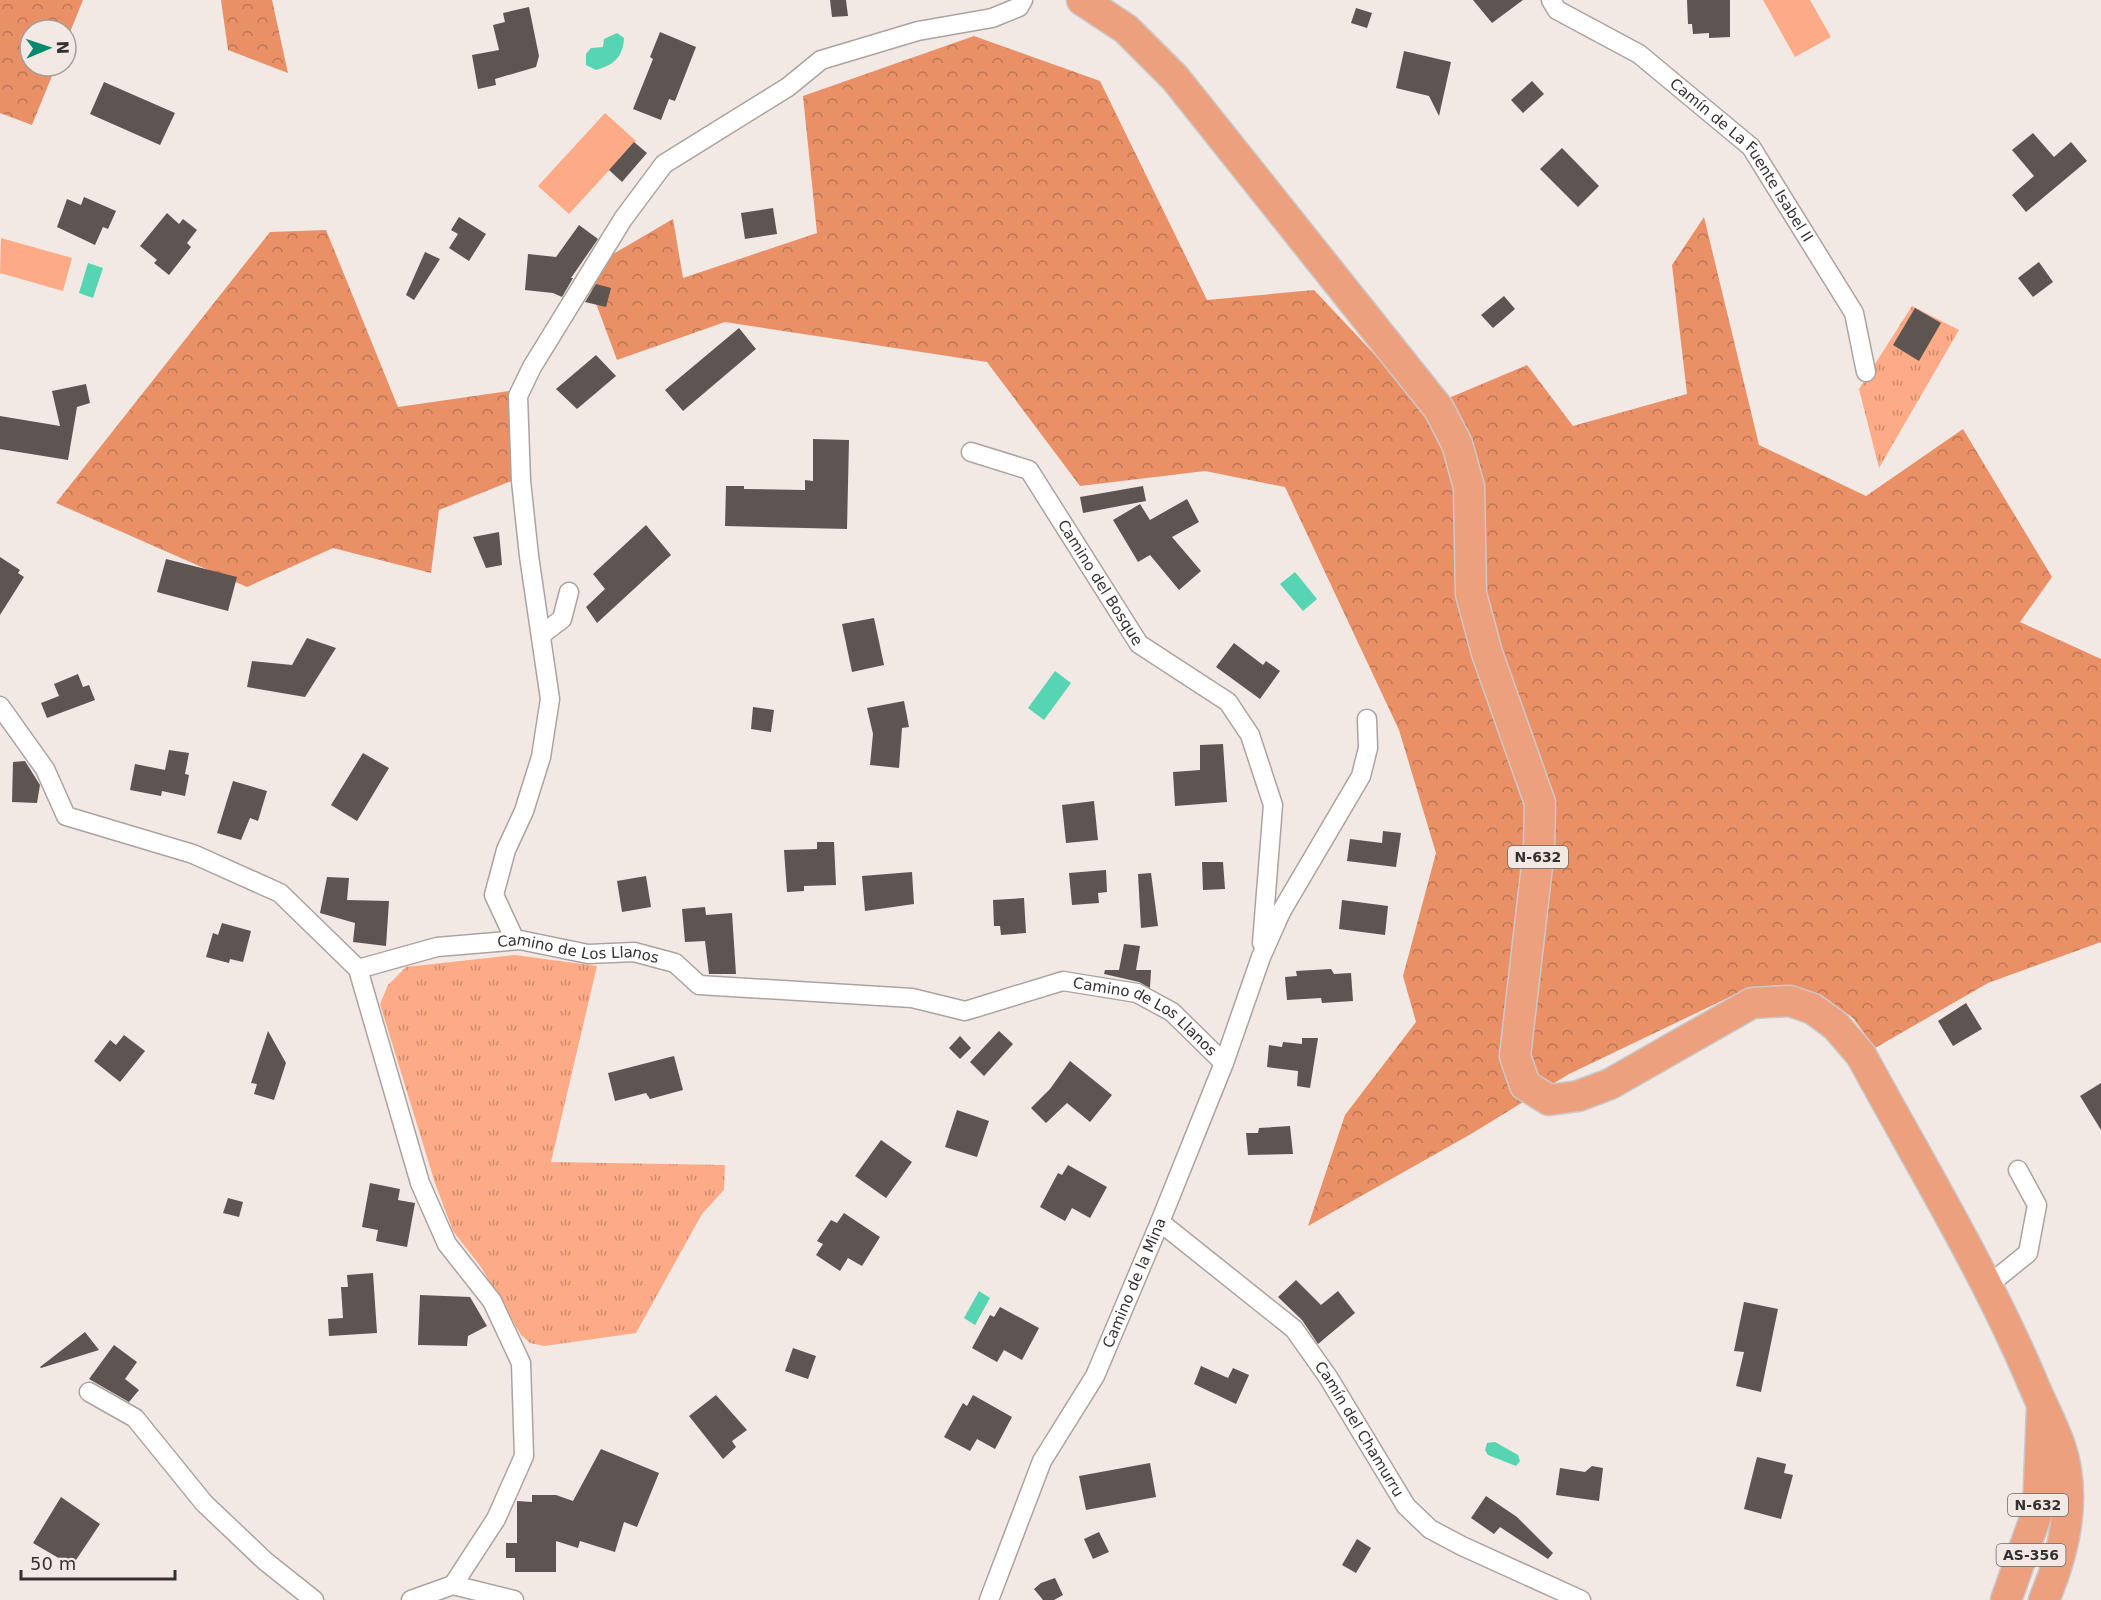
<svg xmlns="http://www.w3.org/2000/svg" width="2101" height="1600" font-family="'DejaVu Sans',sans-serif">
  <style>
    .grass { fill: url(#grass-tufts) }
    .forest { fill: url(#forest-crowns) }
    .pitch { fill: #fdab86 }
    .water { fill: #57d4b2 }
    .building { fill: #5d5552 }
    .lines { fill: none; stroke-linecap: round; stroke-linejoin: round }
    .minor-casing { stroke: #aca3a0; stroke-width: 21 }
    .trunk-casing { stroke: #cac9c9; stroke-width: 33 }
    .minor { stroke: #fff; stroke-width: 18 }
    .trunk { stroke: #eca07e; stroke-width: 30 }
    .labels { text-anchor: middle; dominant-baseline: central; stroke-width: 6; stroke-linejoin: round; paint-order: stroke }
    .shield { fill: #f2e8e4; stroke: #6e6866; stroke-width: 1.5 }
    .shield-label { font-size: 14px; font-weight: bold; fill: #353130 }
    .street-label { font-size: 15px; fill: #353130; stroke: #f2e8e4 }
  </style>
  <defs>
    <pattern id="grass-tufts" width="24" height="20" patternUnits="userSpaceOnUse" patternTransform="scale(1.5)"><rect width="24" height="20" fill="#fdab86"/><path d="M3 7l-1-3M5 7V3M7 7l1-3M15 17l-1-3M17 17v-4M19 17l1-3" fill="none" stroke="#ce8c6e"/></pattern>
    <pattern id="forest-crowns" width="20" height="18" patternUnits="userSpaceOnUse" patternTransform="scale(1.5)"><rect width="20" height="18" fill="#e99067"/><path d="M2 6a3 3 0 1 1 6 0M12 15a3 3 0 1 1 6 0" fill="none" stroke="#be7655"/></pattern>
  </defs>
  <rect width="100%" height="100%" fill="#f2e8e4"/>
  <g class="grass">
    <path d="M1912,306L1959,330L1879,468L1859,389Z"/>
    <path d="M515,955L597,966L551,1162L725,1165L724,1190L702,1214L636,1333L544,1346L530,1343L521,1335L481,1267L453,1231L435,1183L380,1004L388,985L406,967Z"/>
  </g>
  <g class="forest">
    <path d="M0,0H83L66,42V30H30V66H56L32,125L0,113Z"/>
    <path d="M221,0H272L288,73L228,50Z"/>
    <path d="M974,36L1100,81L1207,300L1314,290L1425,408L1527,365L1573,426L1687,394L1672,265L1704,217L1759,445L1866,496L1963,429L2052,577L2020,622L2101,659V942L1988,983L1875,1048L1853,1018L1820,994L1776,985L1736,994L1569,1074L1471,1134L1308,1226L1345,1115L1416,1022L1403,976L1436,853L1399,730L1285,487L1205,471L1080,486L987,362L725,322L617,360L584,271L673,219L683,278L817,233L803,96Z"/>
    <path d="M326,230L398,407L509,391L514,480L439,510L431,573L333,548L247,587L56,503L270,232Z"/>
  </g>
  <g class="pitch">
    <path d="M1763,0H1810L1831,37L1795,57Z"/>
    <path d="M605,113L636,141L569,214L538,186Z"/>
    <path d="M1,238L72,258L63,291L0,273Z"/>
  </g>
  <g class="water">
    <path d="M617,33L624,38C623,57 614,65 596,70L586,65V54L591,48L603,47L604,39Z"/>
    <path d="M88,263L103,268L93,298L79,293Z"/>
    <path d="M1295,572L1317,599L1303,611L1280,584Z"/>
    <path d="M1055,671L1071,683L1044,720L1028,708Z"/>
    <path d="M979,1291L990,1298L975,1325L964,1318Z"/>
    <path d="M1495,1442L1518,1455L1520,1461L1516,1466L1488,1455L1485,1450L1487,1443Z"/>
  </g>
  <g class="building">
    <path d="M830,0H846L848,16L832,17Z"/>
    <path d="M1473,0H1523L1492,23Z"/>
    <path d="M1687,0H1730V37L1709,38V33L1693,34L1692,24H1688Z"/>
    <path d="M529,7L539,56L536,67L495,79L496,85L478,89L472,55L499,50L493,25L505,22L503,13Z"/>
    <path d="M1356,8L1372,13L1367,28L1351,23Z"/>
    <path d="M660,32L696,47L675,101L669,99L661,120L633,109L653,59L650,57Z"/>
    <path d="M1404,51L1451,62L1439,116L1429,96L1396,88Z"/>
    <path d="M1532,81L1544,94L1523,113L1511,100Z"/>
    <path d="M104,82L175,113L160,145L90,114Z"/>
    <path d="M2033,133L2054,157L2071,142L2087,161L2026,212L2012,195L2034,176L2012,150Z"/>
    <path d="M634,142L647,153L622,182L609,170Z"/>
    <path d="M1562,148L1599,186L1578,207L1540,169Z"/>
    <path d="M84,197L116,211L108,229L103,227L95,245L57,227L67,199L81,205Z"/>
    <path d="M773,208L777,234L745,239L741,213Z"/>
    <path d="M167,213L179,224L183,219L197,230L187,243L191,247L169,275L154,263L157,260L140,246Z"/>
    <path d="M459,217L486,234L469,261L449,248L458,234L451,230Z"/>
    <path d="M579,225L598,239L571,278H573L562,297L553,293L525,290L528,254L556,257Z"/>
    <path d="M425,252L440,259L414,300L406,295Z"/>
    <path d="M2039,262L2053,282L2033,297L2018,278Z"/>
    <path d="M596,284L611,288L606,307L585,302Z"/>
    <path d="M1504,296L1515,309L1493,328L1481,315Z"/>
    <path d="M1915,308L1941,323L1919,361L1893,345Z"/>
    <path d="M739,328L756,349L683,411L665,390Z"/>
    <path d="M596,355L616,376L577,409L556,389Z"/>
    <path d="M86,384L90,403L77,407L68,460L0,449V416L60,426L52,391Z"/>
    <path d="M813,439L849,440L847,529L725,526L726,486H744V489L805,490V480L813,481Z"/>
    <path d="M1143,486L1146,501L1083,513L1080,497Z"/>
    <path d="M1187,499L1199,522L1172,537L1201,571L1179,590L1150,555L1138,562L1113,520L1140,504L1150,520Z"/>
    <path d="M646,525L671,555L597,623L586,607L605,589L593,574Z"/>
    <path d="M499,532L502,565L486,568L473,537Z"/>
    <path d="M0,557L20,570L18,573L24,577L0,615Z"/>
    <path d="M166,559L237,577L228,611L157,592Z"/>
    <path d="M874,618L884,665L852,672L842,624Z"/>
    <path d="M307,638L336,648L305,697L247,687L252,661L292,665Z"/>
    <path d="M1234,643L1263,665L1266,661L1280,671L1260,699L1216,667Z"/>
    <path d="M78,674L83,687L89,685L95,700L47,718L41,703L59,696L54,684Z"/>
    <path d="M904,701L909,727L902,728L899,768L870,765L873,734L867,708Z"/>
    <path d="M753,707L774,710L771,732L751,729Z"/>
    <path d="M1223,744L1227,802L1175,806L1173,772L1200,770V745Z"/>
    <path d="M169,750L189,753L185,774L189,775L185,796L162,791L161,796L130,790L135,764L165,770Z"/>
    <path d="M363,753L389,768L357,821L331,805Z"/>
    <path d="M25,761L40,785L37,803L12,802L13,762Z"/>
    <path d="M233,781L267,791L258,821L250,818L241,840L217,833Z"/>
    <path d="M1094,801L1098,840L1066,843L1062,805Z"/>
    <path d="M1383,831L1401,833L1396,867L1347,861L1350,839L1382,843Z"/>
    <path d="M817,842H834L836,885L804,886V891L787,892L784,850L817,849Z"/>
    <path d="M1202,862H1223L1225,889L1203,890Z"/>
    <path d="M1106,870L1107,892L1098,893L1099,903L1072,905L1069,873Z"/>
    <path d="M912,872L914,904L865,911L862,876Z"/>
    <path d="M1151,873L1158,926L1141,928L1138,874Z"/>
    <path d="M646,876L651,907L622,912L617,881Z"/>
    <path d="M327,877L349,878L347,900L389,901L386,946L353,942L355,923L320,913Z"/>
    <path d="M1024,898L1026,933L1001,935L1000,926H994L993,900Z"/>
    <path d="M1342,900L1388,906L1385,935L1339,929Z"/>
    <path d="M705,907L706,915L732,913L736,974H709L705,941L685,942L682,909Z"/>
    <path d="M222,923L251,931L243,962L230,959L229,963L206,957L213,933L218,935Z"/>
    <path d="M1124,944L1140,946L1136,970H1151L1150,988L1139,982L1104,974L1105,970H1119Z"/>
    <path d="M1331,969L1334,974L1351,973L1353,1001L1322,1003L1321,998L1287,1000L1285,977L1297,976L1296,971Z"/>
    <path d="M1966,1003L1982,1029L1953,1046L1938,1021Z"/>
    <path d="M268,1031L286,1063L274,1100L254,1094L257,1084L251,1083Z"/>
    <path d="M999,1031L1013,1044L984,1076L970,1062Z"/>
    <path d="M124,1035L145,1051L120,1082L94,1061L110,1040L116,1045Z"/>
    <path d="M960,1036L971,1048L960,1059L949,1048Z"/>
    <path d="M1302,1038H1318L1310,1088L1297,1086L1298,1071L1267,1067L1269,1045L1282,1047L1283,1042L1302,1044Z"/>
    <path d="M674,1056L683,1090L650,1099L646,1093L615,1101L608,1073Z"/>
    <path d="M1070,1061L1112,1095L1090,1122L1067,1103L1046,1123L1031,1108L1050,1089Z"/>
    <path d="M2101,1083V1130L2080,1096Z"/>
    <path d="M957,1110L989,1121L977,1157L945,1147Z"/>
    <path d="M1290,1126L1293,1154L1248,1155L1246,1133H1258L1259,1128Z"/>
    <path d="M881,1140L912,1162L886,1198L855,1176Z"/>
    <path d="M1068,1165L1107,1187L1090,1218L1072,1208L1065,1221L1040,1207L1058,1173L1062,1175Z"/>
    <path d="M370,1183L400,1189L398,1200L415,1203L407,1247L376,1241L378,1230L362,1227Z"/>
    <path d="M228,1198L243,1202L239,1217L223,1213Z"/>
    <path d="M844,1213L880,1237L862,1266L848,1258L840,1271L816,1255L823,1244L817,1241L831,1220L837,1223Z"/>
    <path d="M373,1273L377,1333L329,1336L328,1319L343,1318L341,1287H348L347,1275Z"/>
    <path d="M1296,1280L1321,1305L1338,1291L1355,1313L1318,1344L1302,1320L1278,1297Z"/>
    <path d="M420,1295L470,1297L487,1326L468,1336L467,1346L418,1345Z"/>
    <path d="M1744,1302L1778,1309L1761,1392L1736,1386L1744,1352L1734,1351Z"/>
    <path d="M1000,1307L1039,1328L1022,1360L1004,1350L997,1362L972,1348L990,1315L994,1317Z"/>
    <path d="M85,1332L99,1350L41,1368L40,1367Z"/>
    <path d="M114,1345L137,1362L125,1379L139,1390L129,1402L89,1379Z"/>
    <path d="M793,1348L816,1356L808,1379L785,1371Z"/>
    <path d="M1201,1366L1228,1378L1233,1368L1249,1375L1236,1404L1194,1384Z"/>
    <path d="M716,1395L747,1430L732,1441L736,1447L723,1459L689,1416Z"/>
    <path d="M973,1395L1012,1417L995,1449L977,1439L970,1451L944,1437L963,1403L967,1406Z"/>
    <path d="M601,1449L659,1473L637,1527L624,1522L615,1552L580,1541L578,1548L556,1541V1572H515V1558H506V1543H517V1501L532,1502V1495H556L573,1501Z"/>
    <path d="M1757,1457L1786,1464L1784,1473L1793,1475L1781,1519L1744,1509Z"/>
    <path d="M1150,1463L1156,1497L1086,1510L1079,1476Z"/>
    <path d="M1592,1466L1603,1468L1599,1501L1556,1495L1560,1468L1585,1472Z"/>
    <path d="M1486,1496L1517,1517L1553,1553L1548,1559L1500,1527L1494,1534L1471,1518Z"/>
    <path d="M61,1497L100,1524L72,1566L33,1543Z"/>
    <path d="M1099,1532L1109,1552L1093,1559L1084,1539Z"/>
    <path d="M1357,1539L1371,1548L1356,1573L1342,1565Z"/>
    <path d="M1055,1578L1063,1595L1054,1600H1043L1034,1589L1041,1583Z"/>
  </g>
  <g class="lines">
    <defs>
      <g id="minor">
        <path id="s1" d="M1551,0L1557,10L1639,54L1751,147L1854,313L1866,372"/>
        <path id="s2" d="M971,452L1029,470L1139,644L1228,702L1250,735L1273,805L1262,943"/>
        <path d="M541,635L562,619L569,592"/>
        <path id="s3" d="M0,706L45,769L66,816L193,854L280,893L358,969L437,947L520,940L588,954L634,952L675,963L699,985L912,998L965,1011L1063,981L1137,993L1172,1012L1224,1063"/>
        <path d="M515,940L494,895L506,850L524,811L541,757L550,699L529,556L521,481L518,396L532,367L623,219L664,164L788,87L821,60L918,31L992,18L1019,7L1023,0"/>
        <path d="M358,969L420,1183L447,1244L492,1301L521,1363L524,1456L496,1519L453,1585L411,1600"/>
        <path id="s4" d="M1160,1222L1294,1329L1328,1377L1406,1506L1430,1529L1462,1546L1581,1600"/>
        <path d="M1986,1287L2028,1253L2037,1205L2018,1170"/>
        <path d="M89,1392L135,1418L204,1503L265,1561L314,1600"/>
        <path d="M453,1585L514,1600"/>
        <path id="s5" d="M989,1600L1042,1461L1095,1376L1160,1222L1224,1063L1261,957L1281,912L1361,776L1368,748L1367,719"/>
      </g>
      <g id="trunk">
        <path d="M1082,0L1126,29L1175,78L1439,409L1457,444L1469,487L1471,594L1487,653L1540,803L1539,849L1515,1056L1525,1085L1549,1100L1578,1096L1610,1084L1752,1003L1790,1001L1813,1009L1836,1026L1861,1055C1920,1164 1986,1272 2034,1386C2046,1415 2062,1441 2066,1471C2073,1514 2061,1560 2044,1600"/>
        <path d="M2006,1600L2038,1510L2042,1408"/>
      </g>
    </defs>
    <use href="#minor" class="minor-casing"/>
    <use href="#trunk" class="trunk-casing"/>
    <use href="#minor" class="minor"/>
    <use href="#trunk" class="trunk"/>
  </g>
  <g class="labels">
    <g class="shield">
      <rect x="1508" y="846" width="60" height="22" rx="4.5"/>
      <rect x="2008" y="1494" width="60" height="22" rx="4.5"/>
      <rect x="1996.5" y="1544" width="69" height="22" rx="4.5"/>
    </g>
    <g class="shield-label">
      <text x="1538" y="857">N-632</text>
      <text x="2038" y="1505">N-632</text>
      <text x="2031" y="1555">AS-356</text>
    </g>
    <g class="street-label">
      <text stroke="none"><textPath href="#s1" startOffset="254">Camín de La Fuente Isabel II</textPath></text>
      <text stroke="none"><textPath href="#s2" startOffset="194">Camino del Bosque</textPath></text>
      <text stroke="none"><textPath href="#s3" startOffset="690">Camino de Los Llanos</textPath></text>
      <text stroke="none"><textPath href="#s3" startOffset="1284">Camino de Los Llanos</textPath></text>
      <text stroke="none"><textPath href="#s5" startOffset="350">Camino de la Mina</textPath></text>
      <text stroke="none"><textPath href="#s4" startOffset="291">Camín del Chamurru</textPath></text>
    </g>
  </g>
  <g transform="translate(48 48) rotate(88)"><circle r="28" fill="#f2e8e4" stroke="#a69f9c" stroke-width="1.5"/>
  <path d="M0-4.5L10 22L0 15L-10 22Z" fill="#02896e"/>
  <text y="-9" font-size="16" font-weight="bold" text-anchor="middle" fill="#353130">N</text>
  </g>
  <path d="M21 1570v9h154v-9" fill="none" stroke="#353130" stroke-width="3"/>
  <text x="30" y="1570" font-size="18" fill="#353130" stroke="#f2e8e4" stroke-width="4.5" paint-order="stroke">50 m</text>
</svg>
